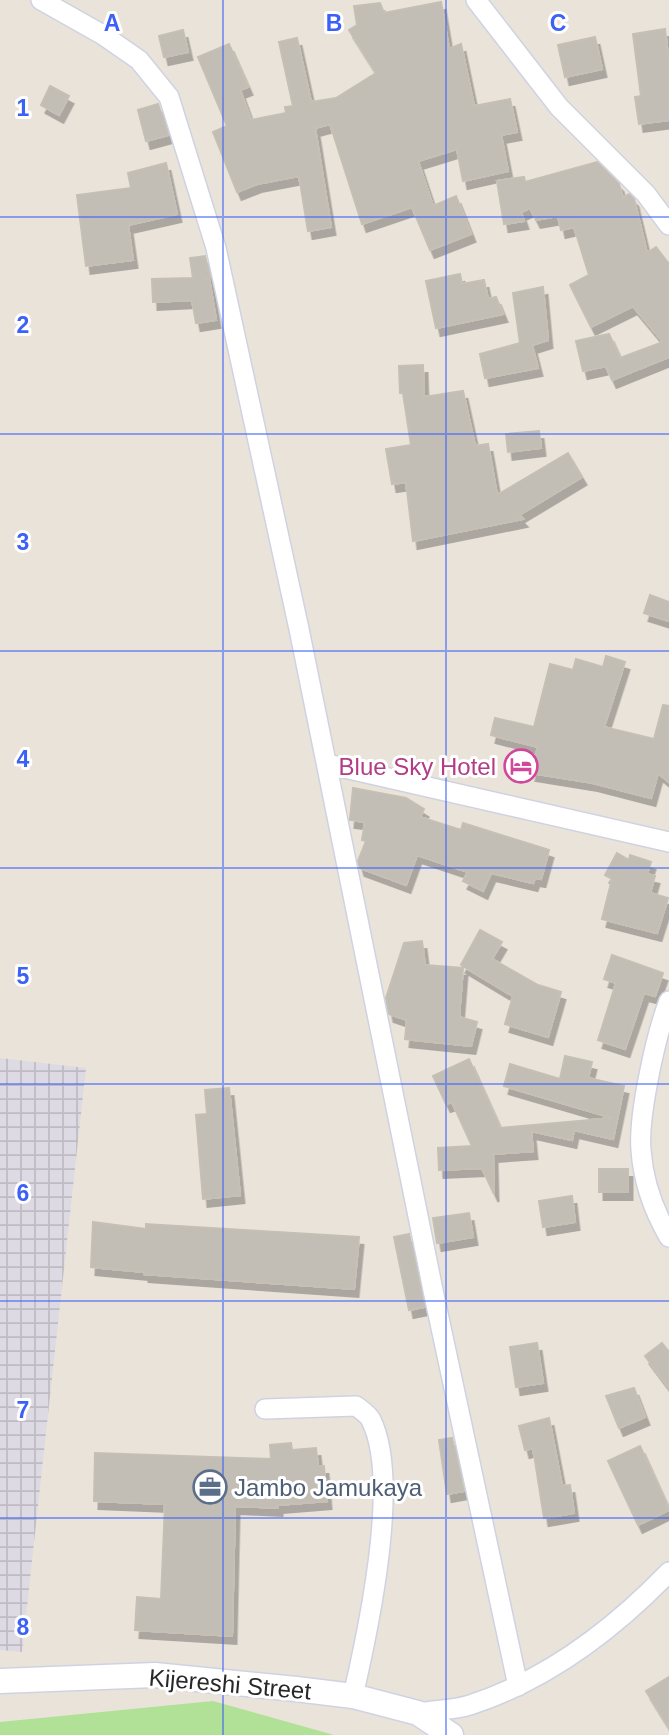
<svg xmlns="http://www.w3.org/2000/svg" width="669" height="1735" font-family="Arial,sans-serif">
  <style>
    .industrial { fill: url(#industrial-grid) }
    .grass { fill: #b1e196 }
    .building { fill: #c2bdb5; stroke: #c5bfb4; stroke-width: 2; filter: url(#shadow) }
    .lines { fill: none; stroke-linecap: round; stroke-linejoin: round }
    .minor-casing { stroke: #cfd3e1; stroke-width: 22 }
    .tertiary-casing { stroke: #cfd3e1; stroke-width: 27 }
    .minor { stroke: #fff; stroke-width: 19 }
    .tertiary { stroke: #fff; stroke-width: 24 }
    .grid { fill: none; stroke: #3b61f6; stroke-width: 2; stroke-opacity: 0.55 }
    .labels { text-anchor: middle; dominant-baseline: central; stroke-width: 6; stroke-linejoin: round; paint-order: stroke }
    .hotel-label { font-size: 24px; fill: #b23c85; stroke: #fff; text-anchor: end }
    .service-label { font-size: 24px; fill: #4e5e75; stroke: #fff; text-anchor: start }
    .street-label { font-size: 24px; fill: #282828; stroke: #fff }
    .grid-label { font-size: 23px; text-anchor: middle; font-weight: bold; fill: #3b61f6; stroke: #fff; stroke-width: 6; stroke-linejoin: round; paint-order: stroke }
  </style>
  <defs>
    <pattern id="industrial-grid" width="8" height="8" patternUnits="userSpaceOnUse" patternTransform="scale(1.75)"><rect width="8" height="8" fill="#dddae3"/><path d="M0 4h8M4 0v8" fill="none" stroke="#bebbc3"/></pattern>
    <filter id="shadow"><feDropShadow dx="4.5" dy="8" stdDeviation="0" flood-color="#0004"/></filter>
  </defs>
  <rect width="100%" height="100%" fill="#eae3da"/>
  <path class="industrial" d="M0,1058L86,1068L22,1652L0,1650Z"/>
  <path class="grass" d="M213,1701L334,1735H0V1722Z"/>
  <g class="building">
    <path d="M441,2L449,49L461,44L474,106L510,99L517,132L501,135L508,171L463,181L457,149L418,161L433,206L456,196L471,234L430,250L412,207L362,224L330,124L315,128L331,227L308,231L299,176L257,184L237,192L213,132L227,126L198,57L229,44L248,87L240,90L251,120L286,113L285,107L293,106L279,42L297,38L311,102L336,98L376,73L349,30L357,25L354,6L380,3L384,13Z"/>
    <path d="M665,29L669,65V120L639,124L635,97L641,96L633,34Z"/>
    <path d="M183,30L188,52L164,57L159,36Z"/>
    <path d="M595,37L602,69L565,77L558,45Z"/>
    <path d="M50,86L69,96L59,115L41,105Z"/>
    <path d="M158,104L168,135L146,141L138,110Z"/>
    <path d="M597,162L619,184L623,198L629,194L634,199L647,253L656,247L669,264V357L612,380L606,366L583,371L576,341L609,334L620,358L663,342L633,306L591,327L570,285L589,275L574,227L561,230L558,216L536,220L530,208L521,212L524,221L504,224L497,181L524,177L525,182Z"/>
    <path d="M166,163L177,214L128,225L133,260L86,266L77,195L131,188L128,173Z"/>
    <path d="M205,256L210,277L203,278H209L216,320L196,323L192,300L153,302L152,279L193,278L190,258Z"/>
    <path d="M460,274L462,284L484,280L488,299L496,297L503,314L436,328L426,281Z"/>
    <path d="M543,287L548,340L532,345L538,368L485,378L480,354L520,343L513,293Z"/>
    <path d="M423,365L424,397L463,391L475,446L488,444L497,495L568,453L582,477L519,515L523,519L413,541L406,482L392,484L386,449L411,445L403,393H400L399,366Z"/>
    <path d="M539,431L541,448L508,452L506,434Z"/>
    <path d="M650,595L669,602V621L644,613Z"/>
    <path d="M606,656L625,662L604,727L654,739L663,705L669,706V782L658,773L651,798L593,783L531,773L538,747L491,735L495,718L534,727L550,664L573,670L576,659L603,667Z"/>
    <path d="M353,788L406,798L424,809L420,817L461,830L463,823L549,850L541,879L535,878L533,883L491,873L483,891L463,881L468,872L417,855L406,885L360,868L358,861L366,841L362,840L365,822L350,820Z"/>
    <path d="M617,853L629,860L630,855L651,862L647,874L655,876L650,893L668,898L657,933L602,919L612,879L605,875Z"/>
    <path d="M480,930L502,942L492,959L538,985L561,992L548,1037L505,1024L513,996L461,965Z"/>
    <path d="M422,941L425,965L463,968L459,1017L477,1022L471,1046L405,1039L407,1020L389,1014L386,998L404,943Z"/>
    <path d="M612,955L663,973L655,996L644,993L625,1049L598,1040L616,983L604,979Z"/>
    <path d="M565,1056L592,1062L588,1078L624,1086L613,1139L574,1130L572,1140L531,1131L533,1151L493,1154L494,1194L482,1168L439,1170L438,1148L472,1146L452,1102L446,1104L433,1076L469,1059L500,1128L613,1118L504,1086L510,1064L560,1079Z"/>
    <path d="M229,1088L240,1195L203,1199L196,1115L207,1114L205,1090Z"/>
    <rect x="599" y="1169" width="29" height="23"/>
    <path d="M572,1196L575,1222L543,1227L539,1201Z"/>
    <path d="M469,1213L473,1237L437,1243L433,1218Z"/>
    <path d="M93,1222L146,1229V1224L359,1237L354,1289L144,1274V1272L91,1267Z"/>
    <path d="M409,1234L424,1307L409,1310L394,1237Z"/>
    <path d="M537,1343L543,1383L516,1387L510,1347Z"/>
    <path d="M662,1343L669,1352V1388L645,1356Z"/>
    <path d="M634,1388L645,1417L619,1428L606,1396Z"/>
    <path d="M549,1418L562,1486L570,1485L574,1513L544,1518L533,1448L525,1450L519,1426Z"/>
    <path d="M452,1438L464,1491L447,1494L439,1440Z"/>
    <path d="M291,1443L292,1450L316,1448L318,1466H324L327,1501L278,1505V1508L235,1506L232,1636L135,1630L137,1597L161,1599L165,1504L94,1501L95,1453L271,1459L270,1445Z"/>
    <path d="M640,1446L669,1510L638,1525L608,1461Z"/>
    <path d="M669,1677V1728L646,1691Z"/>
  </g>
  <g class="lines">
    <defs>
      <g id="minor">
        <path d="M41,0L103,35L139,60L169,97L216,248L299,629L434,1295L518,1686"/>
        <path d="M476,0L559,107L646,194L669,225"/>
        <path d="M327,764L669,842"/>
        <path d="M669,1001C656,1034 638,1116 641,1150C643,1180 654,1211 669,1237"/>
        <path d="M265,1409L356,1406C361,1410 369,1415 371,1420C401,1480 368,1631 353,1696"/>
        <path d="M418,1713C435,1710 454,1710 470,1705C547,1680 614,1629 669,1572"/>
      </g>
      <path id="tertiary" d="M0,1681L155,1675L296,1689L353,1696L418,1713L451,1735"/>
    </defs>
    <use href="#minor" class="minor-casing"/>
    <use href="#tertiary" class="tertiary-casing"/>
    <use href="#minor" class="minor"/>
    <use href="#tertiary" class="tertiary"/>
  </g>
  <path class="grid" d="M223,0V1735M446,0V1735M0,217H669M0,434H669M0,651H669M0,868H669M0,1084H669M0,1301H669M0,1518H669"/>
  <defs>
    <symbol id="hotel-ring" viewBox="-11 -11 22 22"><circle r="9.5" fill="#fff" stroke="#d1479c" stroke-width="1.5"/><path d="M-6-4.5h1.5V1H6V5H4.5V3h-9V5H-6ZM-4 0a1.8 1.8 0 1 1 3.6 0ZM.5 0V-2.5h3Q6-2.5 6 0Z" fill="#d1479c"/></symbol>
    <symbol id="office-ring" viewBox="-11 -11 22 22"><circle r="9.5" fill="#fff" stroke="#5c6f8a" stroke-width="1.5"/><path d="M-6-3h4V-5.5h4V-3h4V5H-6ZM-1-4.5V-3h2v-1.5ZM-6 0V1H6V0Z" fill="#5c6f8a"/></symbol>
  </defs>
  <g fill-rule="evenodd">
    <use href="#hotel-ring" x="502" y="747" width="38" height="38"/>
    <use href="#office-ring" x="191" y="1468" width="38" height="38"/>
  </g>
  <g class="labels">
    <g class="hotel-label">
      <text x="496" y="766">Blue Sky Hotel</text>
    </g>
    <g class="service-label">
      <text x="234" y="1487">Jambo Jamukaya</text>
    </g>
    <g class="street-label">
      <text transform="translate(230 1684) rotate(5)">Kijereshi Street</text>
    </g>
  </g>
  <g class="grid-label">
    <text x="112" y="31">A</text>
    <text x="334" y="31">B</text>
    <text x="558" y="31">C</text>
    <text x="23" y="116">1</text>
    <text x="23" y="333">2</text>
    <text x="23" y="550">3</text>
    <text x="23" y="767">4</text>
    <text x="23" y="984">5</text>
    <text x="23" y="1201">6</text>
    <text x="23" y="1418">7</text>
    <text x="23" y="1635">8</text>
  </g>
</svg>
